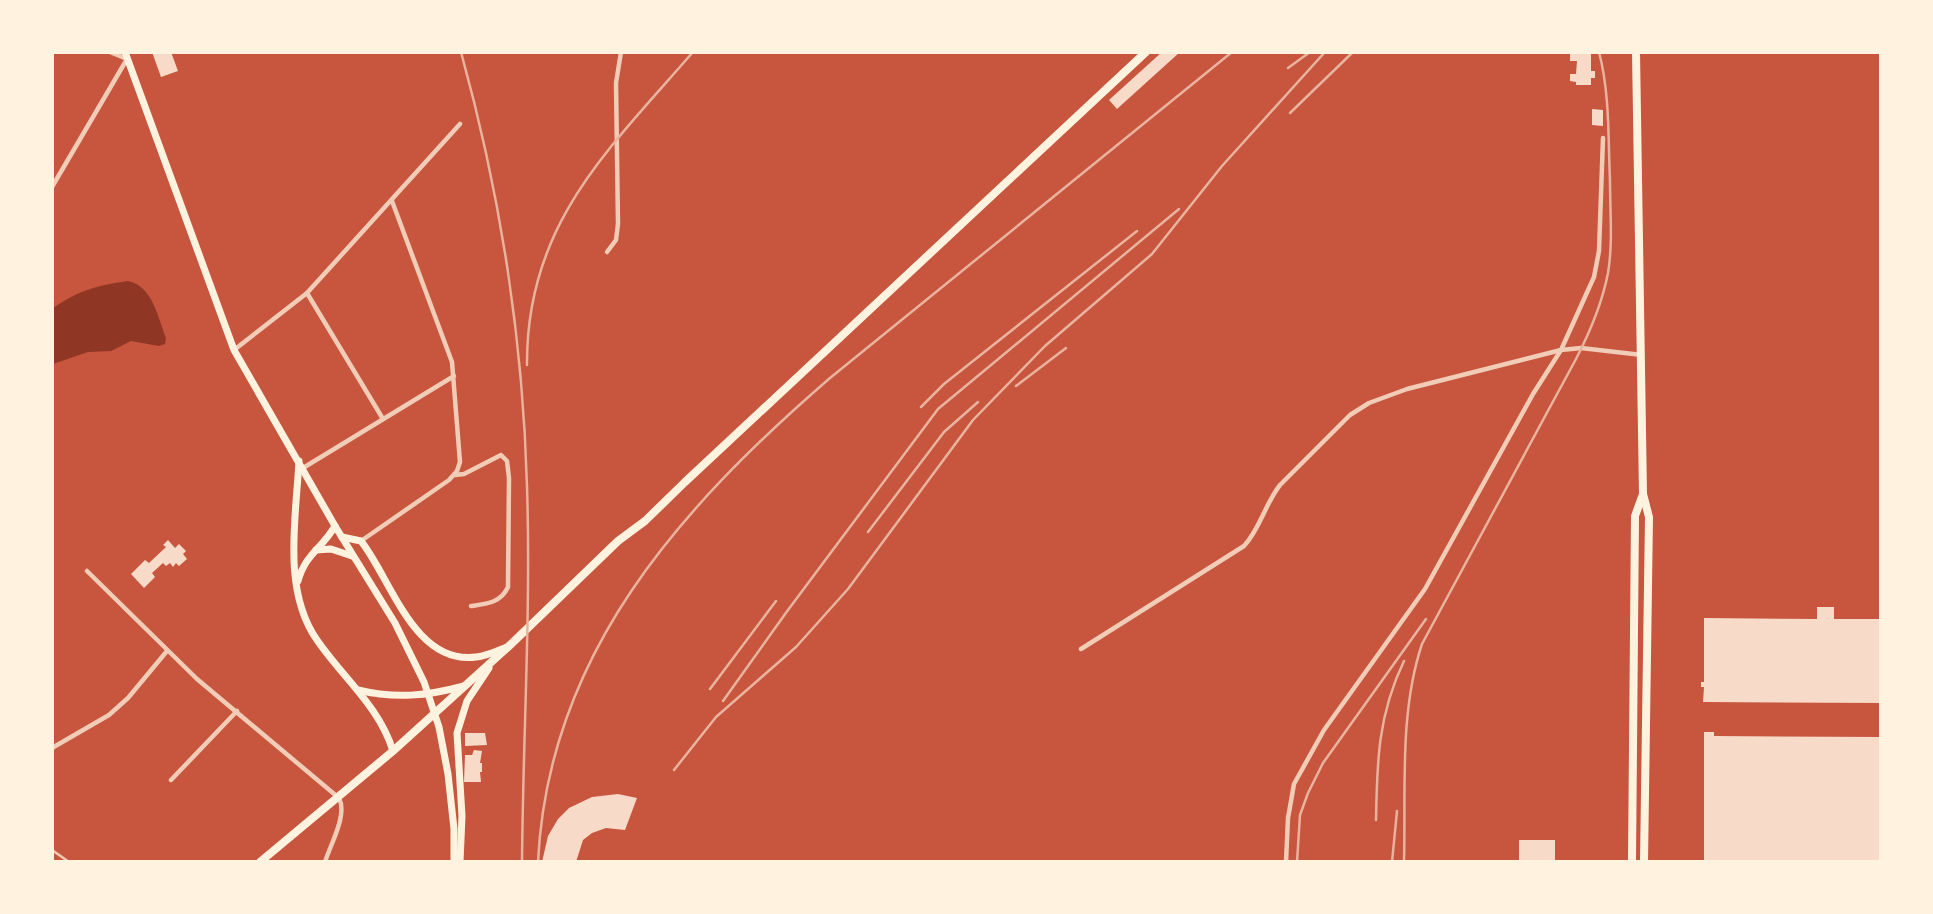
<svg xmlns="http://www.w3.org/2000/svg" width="1933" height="914" font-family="Helvetica,sans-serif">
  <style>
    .water { fill: #8f3625 }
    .building { fill: #f7dbc8 }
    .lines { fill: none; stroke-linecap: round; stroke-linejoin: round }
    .service { stroke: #f1ccb7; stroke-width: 2.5 }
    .minor { stroke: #f1ccb7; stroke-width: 4.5 }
    .secondary { stroke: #fff3e0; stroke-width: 7 }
    .primary { stroke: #fff3e0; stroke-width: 8 }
    .rail { stroke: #e9b49f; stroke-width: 2.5 }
  </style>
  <rect width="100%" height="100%" fill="#c8553d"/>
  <path class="water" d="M128,281C153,286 158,318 166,338L165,344L159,346L131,341L111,351L88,352L53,364V308C80,290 95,286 128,281Z"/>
  <g class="building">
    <path d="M152,52H171L178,71L161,77Z"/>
    <path d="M1162,52H1180L1117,109L1109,100Z"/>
    <path d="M1591,52V71H1595V78H1591V85H1576V82L1570,81V74H1576L1577,61H1570V53Z"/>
    <path d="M1592,109L1603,110V126L1592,125Z"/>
    <path d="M168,540L175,548L179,544L186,551L183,554L187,559L179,566L176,563L173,567L170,563L166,566L163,563L152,573L155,577L144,588L131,574L145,560L149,563L166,547L163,545Z"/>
    <path d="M1817,607H1834V619H1881V703L1703,702L1704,687H1701V682H1704V618L1817,619Z"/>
    <path d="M1704,732H1714V736L1881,737V862H1704Z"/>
    <path d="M465,733H485L487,745L465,746Z"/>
    <path d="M474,750L482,751L480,763H482V772H480L481,782H464L465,755H472Z"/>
    <path d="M618,794L637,798L625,830L606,828L592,833L583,840L576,862H542L548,836L558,819L569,808L592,797Z"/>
    <rect x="1519" y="840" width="36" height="22"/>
  </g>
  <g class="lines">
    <path class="service" d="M52,850L69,862"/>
    <g class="minor">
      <path d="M52,187L127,59L110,52"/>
      <path d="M607,252L616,240L618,224L616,83L621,52"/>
      <path d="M307,293L383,419"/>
      <path d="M234,350L307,293L460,124"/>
      <path d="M303,468L454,376"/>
      <path d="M455,475L464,474L501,455L507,461L509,478L508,587C501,603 486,604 471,606"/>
      <path d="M361,541L449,480L457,471L460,462L452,362L392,201"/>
      <path d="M87,571L197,679L339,798C348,815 330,845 325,862"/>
      <path d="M1081,649L1244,546C1260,529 1265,504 1280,485L1350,415L1369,403L1407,389L1561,350L1581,348L1642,355"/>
      <path d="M52,748L109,715L128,698L167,651"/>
      <path d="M171,780L237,711"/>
      <path d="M1286,862L1288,818L1294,784L1324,730L1425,589L1533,394L1561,350L1594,277L1599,251L1603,138"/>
    </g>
    <g class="secondary">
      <path d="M125,52L234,350L335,526L395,623L424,682L439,727L448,774L454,829V862"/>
      <path d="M299,461C296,518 282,590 317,640C343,678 379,706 393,751"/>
      <path d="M342,537L361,541C391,579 414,665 476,657C487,656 497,651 507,647"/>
      <path d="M316,550L331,549L352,556"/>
      <path d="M298,581C306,553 321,550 335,526"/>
      <path d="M358,690C395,699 427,696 464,686"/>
      <path d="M460,862L462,816L457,733L467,701L489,668"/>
    </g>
    <g class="primary">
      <path d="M1636,52L1643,494L1649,517L1644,862"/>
      <path d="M260,862L393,751L508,647L618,541L645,521L685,482L1146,52"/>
      <path d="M1632,862L1635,516L1643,494"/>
    </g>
    <g class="rail">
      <path d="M461,52C500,193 523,340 527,486C531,611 523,736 522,862"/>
      <path d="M1288,68L1310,52"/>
      <path d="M1290,113L1353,52"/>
      <path d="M527,365C526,225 607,151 693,52"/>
      <path d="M1016,386L1066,348"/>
      <path d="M921,407L944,384L1137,231"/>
      <path d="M868,532L944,432L978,402"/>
      <path d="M710,689L776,601"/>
      <path d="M723,701L788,610L938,409L1179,209"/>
      <path d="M674,770L716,717L796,647L848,589L973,420L1045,346L1152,254L1222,166L1325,52"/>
      <path d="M1376,820C1377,761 1378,715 1404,661"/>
      <path d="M538,862C548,654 680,508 830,378L1232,52"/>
      <path d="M1297,862L1300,815L1308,793L1323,763L1426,619"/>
      <path d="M1392,862L1397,811"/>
      <path d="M1404,862C1406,790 1399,713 1422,644L1576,359C1590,332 1602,304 1608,273C1613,243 1610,212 1610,181C1608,138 1610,94 1599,52"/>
    </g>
  </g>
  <rect width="1933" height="914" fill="none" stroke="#fff3e0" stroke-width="108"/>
</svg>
